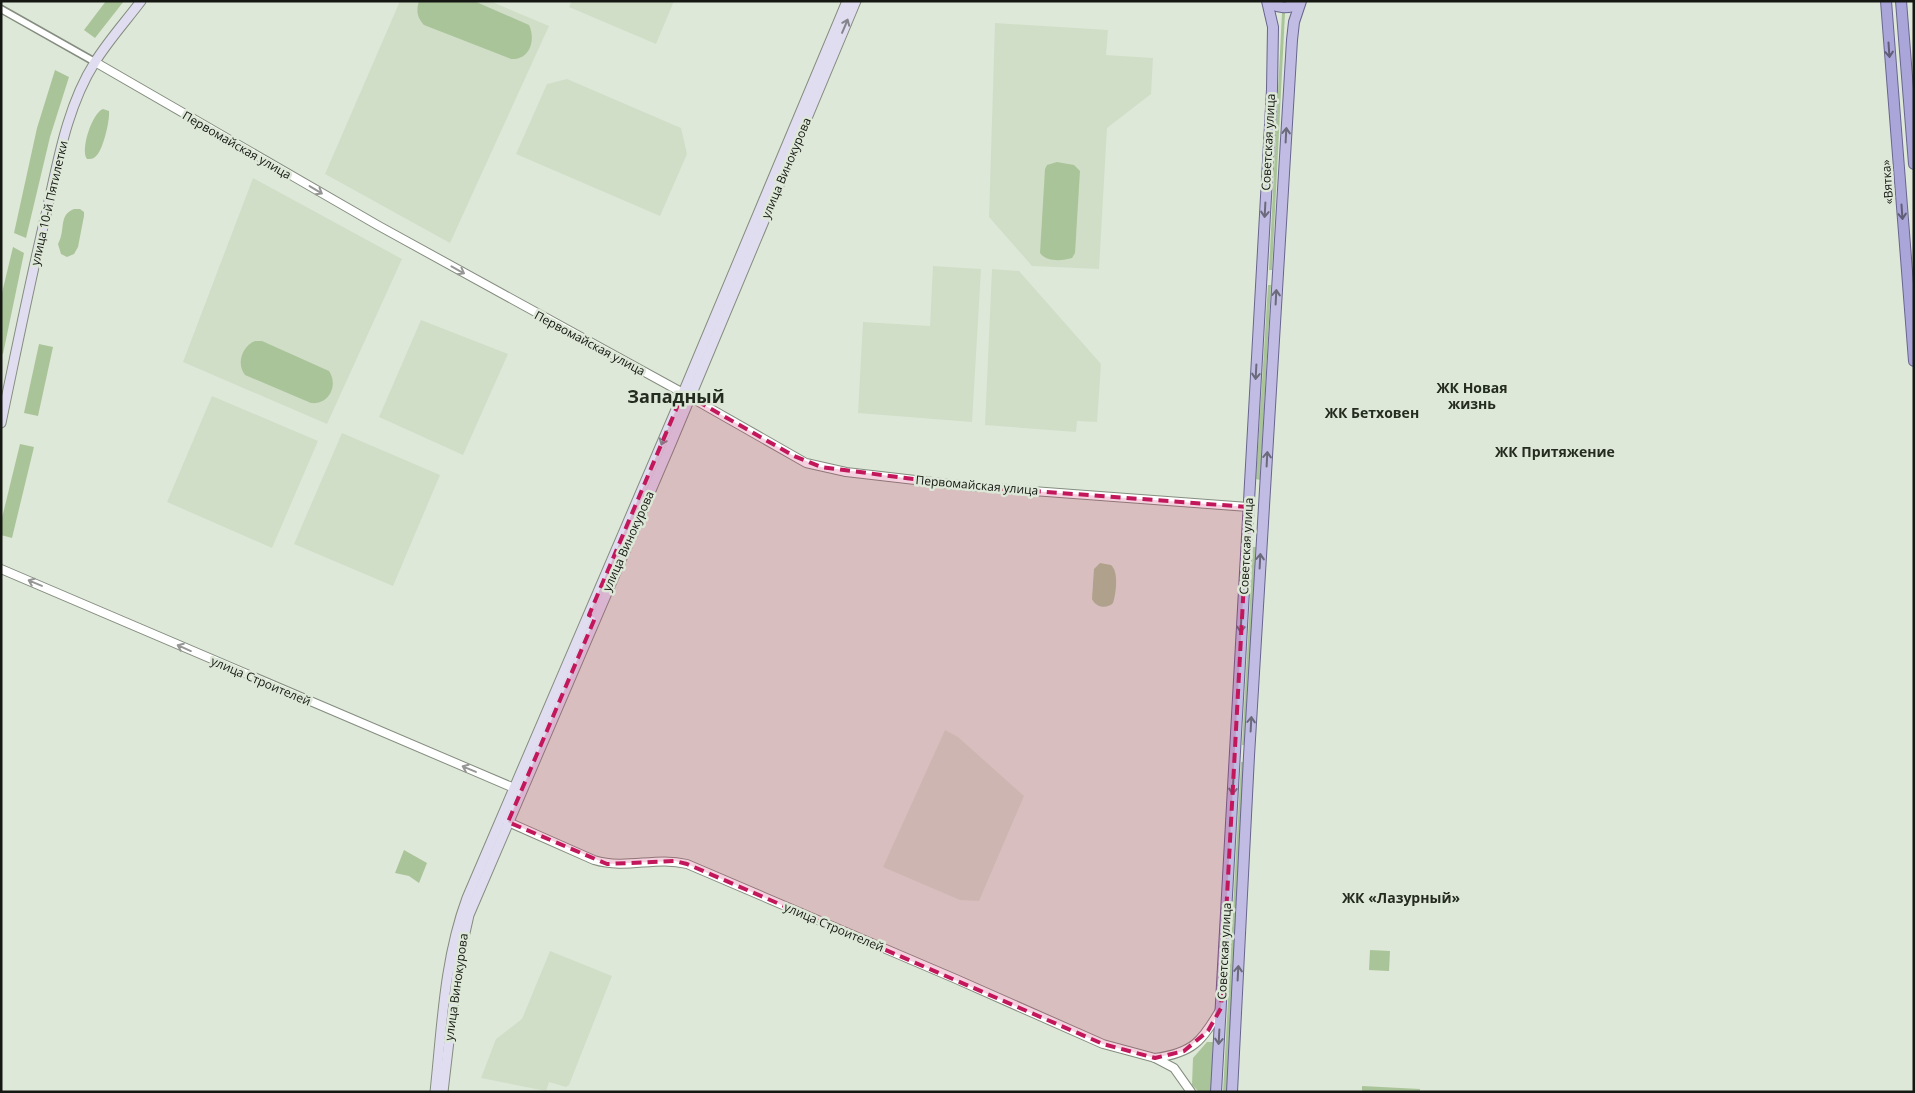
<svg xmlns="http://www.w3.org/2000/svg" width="1915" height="1093" font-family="'Open Sans',sans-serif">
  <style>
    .built { fill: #d0dec7 }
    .green { fill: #aac499 }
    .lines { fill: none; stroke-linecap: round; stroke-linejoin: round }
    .minor-casing { stroke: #848d7f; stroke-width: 9 }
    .tertiary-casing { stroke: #848d7f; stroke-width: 10 }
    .secondary-casing { stroke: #848d7f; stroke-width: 11 }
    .primary-casing { stroke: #68658e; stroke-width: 12 }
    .trunk-casing { stroke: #68658e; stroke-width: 12 }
    .minor { stroke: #fff; stroke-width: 6 }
    .tertiary { stroke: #fff; stroke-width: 8 }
    .secondary { stroke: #e0ddf1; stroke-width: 9 }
    .primary { stroke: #c0bce3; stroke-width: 10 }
    .trunk { stroke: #aba6da; stroke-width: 10 }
    .oneway { stroke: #84848d }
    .oneway2 { stroke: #605e76 }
    .oneway3 { stroke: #6a6a7a }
    .oneway4 { stroke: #959794 }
    .marked { fill: #c2185b; fill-opacity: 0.2; stroke: #c2185b; stroke-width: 4; stroke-dasharray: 10 6; stroke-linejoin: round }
    .labels { text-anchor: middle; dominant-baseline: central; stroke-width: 5; stroke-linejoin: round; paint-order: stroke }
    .street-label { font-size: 12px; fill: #141712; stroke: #dee8d8 }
    .neighbourhood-label { font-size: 14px; font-weight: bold; fill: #242c20; stroke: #dee8d8 }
    .district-label { font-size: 18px; font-weight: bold; fill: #242c20; stroke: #dee8d8 }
  </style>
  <rect width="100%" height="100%" fill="#dee8d8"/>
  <g class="built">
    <path d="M400,1H490L549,26L450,243L325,174Z"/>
    <path d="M572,1H674L656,44L569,7Z"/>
    <path d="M995,23L1108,30L1106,55L1153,58L1151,94L1107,128L1099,269L1032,266L989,217Z"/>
    <path d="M567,79L681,128L687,154L660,216L516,154L547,84Z"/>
    <path d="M253,178L402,259L327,424L183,362Z"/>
    <path d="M933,266L981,269L972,422L858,413L863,322L930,326Z"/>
    <path d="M992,269L1019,271L1101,364L1097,422L1077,421L1076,432L985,425Z"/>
    <path d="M421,320L508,354L463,455L379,417Z"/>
    <path d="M212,396L318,441L272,548L167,502Z"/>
    <path d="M342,433L440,475L393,586L294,544Z"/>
    <path d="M945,730L958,737L1024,796L979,901L960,900L883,867Z"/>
    <path d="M550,951L612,976L569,1085L566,1087L549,1082L546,1091L481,1078L496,1039L522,1019Z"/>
  </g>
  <g class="green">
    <path d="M106,1H124L95,38L84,30Z"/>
    <path d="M419,1H474L529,25C536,40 530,60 511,59L424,25C417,17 416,11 419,1Z"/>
    <path d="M1282,13H1285L1272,270H1269Z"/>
    <path d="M55,70L69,77L50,137L26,238L14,233L37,128Z"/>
    <path d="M103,109L109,111C110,120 103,152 95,157C93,159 90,159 87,159C80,150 92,113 103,109Z"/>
    <path d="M1057,162L1074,165L1080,171L1075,253L1072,258C1062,261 1046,262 1040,253L1045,169L1047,165Z"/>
    <path d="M74,209H80L84,212V216L78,247L74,254L67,257L61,254L58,244C66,230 58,215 74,209Z"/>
    <path d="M13,247L24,253L3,354L1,353V297Z"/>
    <path d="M1268,285H1271L1260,480L1256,479Z"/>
    <path d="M255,341H262L329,371C339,386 328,405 311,403L245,375C236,364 242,346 255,341Z"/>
    <path d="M39,344L53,347L38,416L24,413Z"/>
    <path d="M20,444L34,447L12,538L1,535V522Z"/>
    <path d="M1253,547H1256L1245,745H1242Z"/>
    <path d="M1100,563L1111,565C1119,572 1116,593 1113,603C1107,609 1096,608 1092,599L1094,569Z"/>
    <path d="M1241,762H1244L1227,1092H1223Z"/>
    <path d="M404,850L427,863L419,883L409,876L395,873Z"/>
    <path d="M1370,950L1390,951L1389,971L1369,970Z"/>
    <path d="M1207,1042H1213L1211,1092H1199L1192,1085L1193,1058Z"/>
    <path d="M1362,1086L1420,1089V1092H1362Z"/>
  </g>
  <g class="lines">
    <defs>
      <path id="minor" d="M1,9L95,62"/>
      <g id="tertiary">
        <path d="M95,62L379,226L683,393"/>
        <path d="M690,397L806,463L846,472L967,486L1248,507"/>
        <path d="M1,569L514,788"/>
        <path d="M508,822L594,860C627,870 655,856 687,864L956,979L1103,1044L1155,1058L1174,1068L1191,1092"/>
        <path d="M1155,1058C1193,1053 1202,1041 1220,1010"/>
      </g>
      <g id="secondary">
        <path d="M1,423C16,352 30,281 47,210C58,161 67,106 95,62C108,41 126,21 141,1"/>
        <path d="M435,1092C442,1027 444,960 467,898L675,412L847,1"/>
        <path d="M443,1092L458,964L469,915L670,446L856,1"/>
      </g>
      <g id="primary">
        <path d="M1268,1C1277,9 1289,9 1300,3"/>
        <path d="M1216,1092L1272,89L1273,27L1267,1"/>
        <path d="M1232,1092L1249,756L1292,40L1294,22L1301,1"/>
      </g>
      <g id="trunk">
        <path d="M1886,1L1914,361"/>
        <path d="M1901,1L1914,164"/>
      </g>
    </defs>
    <use href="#minor" class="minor-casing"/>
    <use href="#tertiary" class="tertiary-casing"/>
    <use href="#secondary" class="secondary-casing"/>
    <use href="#primary" class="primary-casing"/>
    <use href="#trunk" class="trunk-casing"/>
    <use href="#minor" class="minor"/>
    <use href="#tertiary" class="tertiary"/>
    <use href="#secondary" class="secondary"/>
    <use href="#primary" class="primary"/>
    <use href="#trunk" class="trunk"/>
  </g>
  <defs><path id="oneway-shaft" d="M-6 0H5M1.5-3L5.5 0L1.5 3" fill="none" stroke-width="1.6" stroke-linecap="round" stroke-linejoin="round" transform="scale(1.25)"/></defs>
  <g class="oneway">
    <use href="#oneway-shaft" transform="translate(845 26) rotate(-67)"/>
    <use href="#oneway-shaft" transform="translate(664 438) rotate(113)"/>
  </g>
  <g class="oneway2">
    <use href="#oneway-shaft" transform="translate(1889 50) rotate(86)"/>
    <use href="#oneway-shaft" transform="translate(1902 212) rotate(86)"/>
  </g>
  <g class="oneway3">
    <use href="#oneway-shaft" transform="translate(1286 135) rotate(-87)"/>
    <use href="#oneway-shaft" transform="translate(1265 210) rotate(93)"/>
    <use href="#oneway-shaft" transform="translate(1276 297) rotate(-87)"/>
    <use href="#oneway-shaft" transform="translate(1256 372) rotate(93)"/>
    <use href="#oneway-shaft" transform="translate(1267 459) rotate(-87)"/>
    <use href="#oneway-shaft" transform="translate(1260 561) rotate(-87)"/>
    <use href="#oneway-shaft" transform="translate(1241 625) rotate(93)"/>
    <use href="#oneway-shaft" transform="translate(1251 724) rotate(-87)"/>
    <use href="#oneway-shaft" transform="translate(1233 787) rotate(93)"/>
    <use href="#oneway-shaft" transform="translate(1238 973) rotate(-87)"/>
    <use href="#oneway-shaft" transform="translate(1219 1037) rotate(93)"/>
  </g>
  <g class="oneway4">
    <use href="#oneway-shaft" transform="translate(316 190) rotate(31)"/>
    <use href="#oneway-shaft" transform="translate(458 270) rotate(29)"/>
    <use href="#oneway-shaft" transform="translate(35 583) rotate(-157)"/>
    <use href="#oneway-shaft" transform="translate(184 648) rotate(-156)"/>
    <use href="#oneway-shaft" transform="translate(469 769) rotate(-157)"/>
  </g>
  <path class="marked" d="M683,393L794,456L821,467L967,486L1248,507L1221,1008L1208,1031L1184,1051L1155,1058L1103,1044L687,864L675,861L607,864L508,822L595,618L589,615Z"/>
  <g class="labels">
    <g class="street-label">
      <text transform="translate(1268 142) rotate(-87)">Советская улица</text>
      <text transform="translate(237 145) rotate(30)">Первомайская улица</text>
      <text transform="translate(786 168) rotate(-67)">улица Винокурова</text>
      <text transform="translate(1887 182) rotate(-94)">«Вятка»</text>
      <text transform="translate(49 203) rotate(-77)">улица 10-й Пятилетки</text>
      <text transform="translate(590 343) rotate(28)">Первомайская улица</text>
      <text transform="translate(977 485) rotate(5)">Первомайская улица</text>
      <text transform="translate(628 541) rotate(-66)">улица Винокурова</text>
      <text transform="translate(1246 546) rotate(-87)">Советская улица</text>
      <text transform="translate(261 681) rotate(23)">улица Строителей</text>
      <text transform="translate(834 927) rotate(23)">улица Строителей</text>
      <text transform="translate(1224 951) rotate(-87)">Советская улица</text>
      <text transform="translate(456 987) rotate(-82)">улица Винокурова</text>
    </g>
    <g class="neighbourhood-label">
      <text x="1472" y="387">ЖК Новая<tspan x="1472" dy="16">жизнь</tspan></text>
      <text x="1372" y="412">ЖК Бетховен</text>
      <text x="1555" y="451">ЖК Притяжение</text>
      <text x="1401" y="897">ЖК «Лазурный»</text>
    </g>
    <g class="district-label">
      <text x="676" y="396">Западный</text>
    </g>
  </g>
  <rect width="1915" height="1093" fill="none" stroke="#141712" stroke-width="5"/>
</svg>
